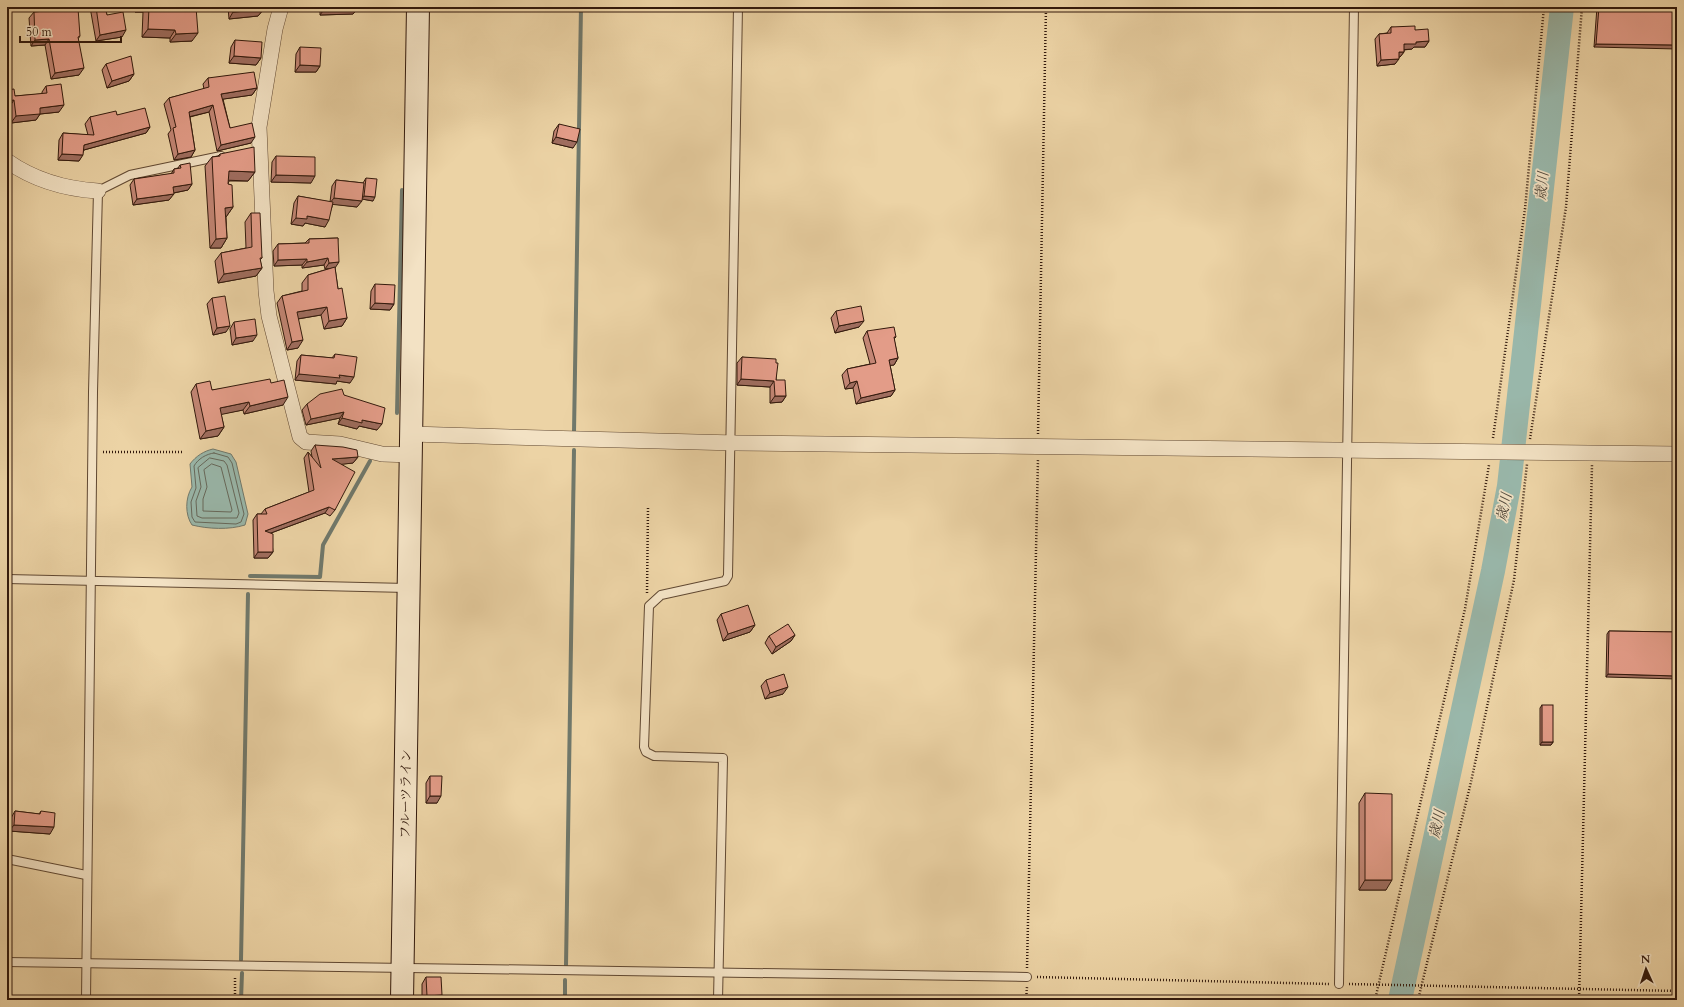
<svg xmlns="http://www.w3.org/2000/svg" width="1684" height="1007" font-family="Cardo,'Noto Serif JP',serif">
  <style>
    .water { fill: #99b7aa; stroke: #70786b }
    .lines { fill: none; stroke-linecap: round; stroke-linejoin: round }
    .shore { stroke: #66685b; stroke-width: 1 }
    .stream { stroke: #70786b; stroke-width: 4 }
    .river { stroke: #99b7aa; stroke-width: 24 }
    .lane-casing { stroke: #604832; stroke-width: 10 }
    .street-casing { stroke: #604832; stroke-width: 16 }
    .secondary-casing { stroke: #32190c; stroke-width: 24 }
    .path { stroke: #32190c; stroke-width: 2.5; stroke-dasharray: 1 2; stroke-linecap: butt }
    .lane { stroke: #f3e2c4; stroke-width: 8 }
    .street { stroke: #f3e2c4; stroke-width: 15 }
    .secondary { stroke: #f3e2c4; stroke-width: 22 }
    .wall { fill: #c38675; stroke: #32190c }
    .shaded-wall { fill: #9f6d5f; stroke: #32190c }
    .building { fill: #e39c88; stroke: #32190c }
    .labels { text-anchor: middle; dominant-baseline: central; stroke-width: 3.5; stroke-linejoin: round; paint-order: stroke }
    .street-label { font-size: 13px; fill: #32190c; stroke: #f3e2c4 }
    .water-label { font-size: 14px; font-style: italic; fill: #51483b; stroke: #f3e2c4 }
  </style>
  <rect width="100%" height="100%" fill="#ecd3a5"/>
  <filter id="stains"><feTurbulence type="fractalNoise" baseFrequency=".005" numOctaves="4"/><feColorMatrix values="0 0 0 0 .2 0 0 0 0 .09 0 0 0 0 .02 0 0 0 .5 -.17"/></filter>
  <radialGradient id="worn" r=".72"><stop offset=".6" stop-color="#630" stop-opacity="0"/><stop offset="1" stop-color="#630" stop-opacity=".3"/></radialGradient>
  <path class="water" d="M213,449L231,454L236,462L248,514L245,525C229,530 208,529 192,525C185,515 185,498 192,487L190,464C196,456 204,451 213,449Z"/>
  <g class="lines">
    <g class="shore">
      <path d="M214,453L228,457L232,463L244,514L241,522L236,524L195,522L192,517L191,502L196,488L194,466C198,459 206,454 214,453Z"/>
      <path d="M210,458L224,461L227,465L239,513L237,518H202L197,516L196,501L201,487L198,468Z"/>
      <path d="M212,464L221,467L232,510L231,512L203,511V499L207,487L204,470Z"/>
    </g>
    <g class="stream">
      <path d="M397,413L402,190"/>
      <path d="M574,432L581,7"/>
      <path d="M250,576L320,577L323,545L370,461"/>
      <path d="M241,960L248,594"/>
      <path d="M566,966L574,450"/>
      <path d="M241,1000L242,973"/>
      <path d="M565,1000V980"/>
    </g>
    <path class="river" d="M1400,1000L1493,571L1509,486L1562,7"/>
    <defs>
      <g id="lane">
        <path d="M7,579L407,588"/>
        <path d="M7,859L86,875"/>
        <path d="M7,962L1027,977"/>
        <path d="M1339,984L1354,7"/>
        <path d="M86,1000L93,392L98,191L130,175L221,156"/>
        <path d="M718,1000L723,758L654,756L646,752L644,747L649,606L661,595L725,581L728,576L738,7"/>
      </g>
      <g id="street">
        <path d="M281,7L275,29L259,127L266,291L269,316L300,437L306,442L340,444L382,454L412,455"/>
        <path d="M7,161C34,180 65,189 98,191"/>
        <path d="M411,434C519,437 628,441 736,443C1049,447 1363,448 1677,454"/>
      </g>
      <path id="secondary" d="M402,1000L418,7"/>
    </defs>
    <use href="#lane" class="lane-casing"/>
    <use href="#street" class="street-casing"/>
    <use href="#secondary" class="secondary-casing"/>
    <g class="path">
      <path d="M1038,434L1046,7"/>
      <path d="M1493,438L1525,209L1544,7"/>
      <path d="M1530,439L1566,207L1582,7"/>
      <path d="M103,452H183"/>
      <path d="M647,593L648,508"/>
      <path d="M1027,968L1038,459"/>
      <path d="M1037,977L1330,984"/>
      <path d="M1349,984L1677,991"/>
      <path d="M235,1000V976"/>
      <path d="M1026,1000L1027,987"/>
      <path d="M1375,1000L1465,609L1489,465"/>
      <path d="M1418,1000L1471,782L1514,580L1527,464"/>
      <path d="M1579,1000L1592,465"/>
    </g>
    <use href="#lane" class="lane"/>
    <use href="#street" class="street"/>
    <use href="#secondary" class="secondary"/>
  </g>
  <g class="wall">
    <path d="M90,7H105L107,15L122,37L96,41Z"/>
    <path d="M135,7H196L192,41L170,42V38L142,37L143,12H135Z"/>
    <path d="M228,7H262L263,10L258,16L229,19Z"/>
    <path d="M320,7H358L353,14L320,15Z"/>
    <path d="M1597,7H1677L1594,47Z"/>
    <path d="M34,12L80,36L78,39L79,75L51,79L45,45L31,46L29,18Z"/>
    <path d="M1391,27L1415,30L1429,41L1425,47H1414L1412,49L1404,50V52L1400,57H1399L1395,64L1377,66L1375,39L1379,34L1387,33Z"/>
    <path d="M235,40L261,58L256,65L229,63L231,47Z"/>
    <path d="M300,47L320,66L316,72H295L296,54Z"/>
    <path d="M106,64L134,74L129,81L107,88L102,70Z"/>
    <path d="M208,78L257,88L252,95L223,99L230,128L251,143L217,151L209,112L190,117L195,150L191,157L174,160L168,134L171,130L164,104L169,98L204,89L203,84Z"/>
    <path d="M46,86L59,112L40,114L36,120L11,123L10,106L15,96L42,94V92Z"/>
    <path d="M117,115L150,127L146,133L84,150L79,161L58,160L59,140L63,133L88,135L85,124L90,117Z"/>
    <path d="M559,124L573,148L552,143L554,131Z"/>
    <path d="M220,154L255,172L248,181H229L228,184L233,207L226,217L227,238L221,248H210L205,166L212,157L218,156Z"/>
    <path d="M276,156L311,183L271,182L272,162Z"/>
    <path d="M180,165L192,184L188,190L174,193L169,200L133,205L130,185L134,179L171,174L174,169L178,168Z"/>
    <path d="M366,178L373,201L362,199L357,207L333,204L325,227L305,223L303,226L291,224L294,203L298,196L330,202L332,186L336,180L363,183Z"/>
    <path d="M251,213L262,258L260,260L262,268L256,276L218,283L215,261L221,253L246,248L245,222Z"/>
    <path d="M338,238L335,268L338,289L347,318L342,326L324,329L321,315L298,319V348L287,350L277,303L282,296L302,291V283L308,275L328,269H325L324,265L302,268V265L274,266L273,251L278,244L305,243L309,239Z"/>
    <path d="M375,284L394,304L390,310L370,309L371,291Z"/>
    <path d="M212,298L226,332L213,335L207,304Z"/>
    <path d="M836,311L859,327L835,333L831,318Z"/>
    <path d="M234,322L253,341L232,345L230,329Z"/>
    <path d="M867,331L896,337L894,339L898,358L894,365H890L895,390L891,396L856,404L853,388L845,389L842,375L847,369L870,364L863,338Z"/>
    <path d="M335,354L350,383L337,381L336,384L295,380L297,361L301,355L332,358Z"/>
    <path d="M742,357L776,363V380L786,396L782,402L770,403V387L737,385V363Z"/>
    <path d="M271,383L283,405L244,414L243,410L221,414L224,427L218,436L200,439L191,392L196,384L212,390Z"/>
    <path d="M344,395L377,430L359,426L357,429L338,424L340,418L306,425L302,410L307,404Z"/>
    <path d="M315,445L358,457L353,463L342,464L335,510L330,516L325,513L271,533L273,552L268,558H254L253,520L257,514H261L265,509L309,492L304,458L308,452L312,457L311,451Z"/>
    <path d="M721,614L755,625L750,632L723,641L717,620Z"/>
    <path d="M1609,631L1677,632L1606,677L1607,634Z"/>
    <path d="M795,635L791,641L772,654L765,643L769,636Z"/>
    <path d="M766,680L783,694L765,699L761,686Z"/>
    <path d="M1542,705L1553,742L1551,745H1540V708Z"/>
    <path d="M430,776L437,803H426V783Z"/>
    <path d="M1365,793L1386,890H1359V803Z"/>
    <path d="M15,811L39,814L41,811L50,834L9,831L11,818Z"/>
    <path d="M426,977L442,995L439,1000H422V984Z"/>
  </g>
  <g class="shaded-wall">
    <path d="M138,7H147L143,12H135Z"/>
    <path d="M325,8H358L353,14L320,15Z"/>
    <path d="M263,10L258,16L229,19L233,12Z"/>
    <path d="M148,29L175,30L170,38L142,37Z"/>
    <path d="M126,30L122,37L96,41L100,35Z"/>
    <path d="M198,33L192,41L170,42L176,34Z"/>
    <path d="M49,39L45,45L31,46L35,40Z"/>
    <path d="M1429,41L1425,47H1414L1412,49L1400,50L1404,44L1416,42Z"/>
    <path d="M1596,44L1677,45V49L1594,47Z"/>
    <path d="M1399,52H1404L1400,57H1395Z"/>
    <path d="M234,56L261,58L256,65L229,63Z"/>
    <path d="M1399,59L1395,64L1377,66L1381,60Z"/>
    <path d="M300,65L320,66L316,72H295Z"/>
    <path d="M84,68L79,75L51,79L55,73Z"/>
    <path d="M134,74L129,81L107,88L112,81Z"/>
    <path d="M257,88L252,95L217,100L221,94Z"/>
    <path d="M14,100L10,106L7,107V101Z"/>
    <path d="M64,105L59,112L40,114L36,120L11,123L16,116L40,108Z"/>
    <path d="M213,105L209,112L184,118L189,112Z"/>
    <path d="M150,127L146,133L80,151L84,145Z"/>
    <path d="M255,137L251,143L217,151L221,145Z"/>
    <path d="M556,137L577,142L573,148L552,143Z"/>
    <path d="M195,150L191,157L174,160L178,154Z"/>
    <path d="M62,154L83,155L79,161L58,160Z"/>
    <path d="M229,171L255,172L248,181L223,180Z"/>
    <path d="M276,175L315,176L311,183L271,182Z"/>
    <path d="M192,184L188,190L168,194L173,187Z"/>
    <path d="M174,194L169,200L133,205L137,199Z"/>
    <path d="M364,196L375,197L373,201L362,199Z"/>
    <path d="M334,198L362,201L357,207L329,204Z"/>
    <path d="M233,207L226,217H219L225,208Z"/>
    <path d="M307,216L329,220L325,227L305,223L303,226L291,224L296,218Z"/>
    <path d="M227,238L221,248H210L216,239Z"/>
    <path d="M328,258L324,265L302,268L307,262Z"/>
    <path d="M307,259L302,265L274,266L278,260Z"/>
    <path d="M339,262L335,268L325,269L329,263Z"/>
    <path d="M262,268L256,276L218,283L224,274Z"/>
    <path d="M375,303L394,304L390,310L370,309Z"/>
    <path d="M327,307L321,315L291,320L297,312Z"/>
    <path d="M347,318L342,326L324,329L329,321Z"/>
    <path d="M864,321L859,327L835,333L839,326Z"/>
    <path d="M230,326L226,332L213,335L217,328Z"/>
    <path d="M257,335L253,341L232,345L236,338Z"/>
    <path d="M303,340L298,348L287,350L292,342Z"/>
    <path d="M898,358L894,365L885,366L889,360Z"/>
    <path d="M299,374L339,375L354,377L350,383L337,381L336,384L295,380Z"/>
    <path d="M741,379L774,381L770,387L737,385Z"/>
    <path d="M857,381L853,388L845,389L850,383Z"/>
    <path d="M895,390L891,396L856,404L861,398Z"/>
    <path d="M775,396H786L782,402L770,403Z"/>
    <path d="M288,397L283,405L244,414L250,406Z"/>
    <path d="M249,402L243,410L214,416L220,408Z"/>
    <path d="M344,412L340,418L306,425L311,419Z"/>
    <path d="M342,418L362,420L382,424L377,430L359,426L357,429L338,424Z"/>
    <path d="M224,427L218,436L200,439L206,431Z"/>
    <path d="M358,457L353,463L327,466L332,459Z"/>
    <path d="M329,507L325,513L260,537L265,531Z"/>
    <path d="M258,552H273L268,558H254Z"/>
    <path d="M7,569L11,570L9,573H7Z"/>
    <path d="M755,625L750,632L723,641L728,634Z"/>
    <path d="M795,635L791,641L772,654L776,647Z"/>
    <path d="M1608,674L1677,676V679L1606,677Z"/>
    <path d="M788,687L783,694L765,699L770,693Z"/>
    <path d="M1542,742H1553L1551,745H1540Z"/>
    <path d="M430,796H441L437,803H426Z"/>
    <path d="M14,825L54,827L50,834L9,831Z"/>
    <path d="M1365,880H1392L1386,890H1359Z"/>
    <path d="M442,995L439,1000H424L427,996Z"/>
  </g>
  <g class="building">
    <path d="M96,7H105L107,15L123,12L126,30L100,35Z"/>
    <path d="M149,7H196L198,33L176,34L175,30L148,29Z"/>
    <path d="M233,7H262L263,10L233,12Z"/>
    <rect x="325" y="7" width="33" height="1"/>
    <path d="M1599,7H1677V45L1596,44Z"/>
    <path d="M78,8L80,36L78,37L84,68L55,73L49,39L35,40L34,12Z"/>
    <path d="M1415,26V30L1428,29L1429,41L1416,42V44H1404V52H1399V59L1381,60L1379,34L1391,33V27Z"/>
    <path d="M235,40L262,42L261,58L234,56Z"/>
    <path d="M300,47L321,48L320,66L300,65Z"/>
    <path d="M131,56L134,74L112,81L106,64Z"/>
    <path d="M254,72L257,88L221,94L230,128L252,123L255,137L221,145L213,105L189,112L195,150L178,154L173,128L176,127L169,98L209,87L208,78Z"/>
    <path d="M61,84L64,105L40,108V114L16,116L14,100L7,101V90L14,89L15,96L47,93L46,86Z"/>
    <path d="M145,108L150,127L84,145L83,155L62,154L63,133L94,135L90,117L116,111L117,115Z"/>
    <path d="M559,124L580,129L577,142L556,137Z"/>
    <path d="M254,147L255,172L229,171L228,184L232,185L233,207L225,208L227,238L216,239L212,157L220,156V154Z"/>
    <path d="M276,156L315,157V176L276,175Z"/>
    <path d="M190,163L192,184L173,187L174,194L137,199L134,179L174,173V169L181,168L180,165Z"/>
    <path d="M366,178L377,179L375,197L364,196Z"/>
    <path d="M336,180L364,183L362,201L334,198Z"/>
    <path d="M298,196L333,202L329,220L307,216V219L296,218Z"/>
    <path d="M251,213H260L262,258H260L262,268L224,274L221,253L252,247Z"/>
    <path d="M338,238L339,262L329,263L328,258L307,262V259L278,260V244L309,243V239Z"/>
    <path d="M335,267L338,289L342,288L347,318L329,321L327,307L297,312L303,340L292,342L282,296L308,290V275Z"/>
    <path d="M375,284L395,285L394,304L375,303Z"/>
    <path d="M225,296L230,326L217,328L212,298Z"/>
    <path d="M861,306L864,321L839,326L836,311Z"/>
    <path d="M255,319L257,335L236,338L234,322Z"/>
    <path d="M894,327L896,337H894L898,358L889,360L895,390L861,398L857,381L850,383L847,369L876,363L867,331Z"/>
    <path d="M335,354L357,357L354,377L339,375L340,378L299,374L301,355L334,358Z"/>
    <path d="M742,357L776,359V363H778L776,380H785L786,396H775L774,381L741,379Z"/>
    <path d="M270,379L271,383L284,380L288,397L250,406L249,402L220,408L224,427L206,431L196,384L210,381L212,390Z"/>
    <path d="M342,389L344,395L385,408L382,424L362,420V423L342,418L344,412L311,419L307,404L320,394Z"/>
    <path d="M315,445L343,447L357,450L358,457L332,459L355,472L335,510L329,507L265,531L273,534V552H258L257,514H267L265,509L314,490L308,452L321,468Z"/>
    <path d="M7,550H11V570L7,569Z"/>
    <path d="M748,605L755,625L728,634L721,614Z"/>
    <path d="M788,624L795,635L776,647L769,636Z"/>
    <path d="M1609,631L1677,632V676L1608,674Z"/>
    <path d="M784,674L788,687L770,693L766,680Z"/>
    <rect x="1542" y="705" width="11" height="37"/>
    <path d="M430,776H442L441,796H430Z"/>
    <path d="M1365,793L1392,794V880H1365Z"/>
    <path d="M15,811L40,814L41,811L55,813L54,827L14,825Z"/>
    <path d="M426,977H441L442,995L427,996Z"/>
  </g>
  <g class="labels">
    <g class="street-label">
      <text transform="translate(406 794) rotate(-89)">フルーツライン</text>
    </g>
    <g class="water-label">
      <text transform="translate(1542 186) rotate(-84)">歳川</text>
      <text transform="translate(1504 507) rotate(-78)">歳川</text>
      <text transform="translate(1437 824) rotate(-78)">歳川</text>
    </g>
  </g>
  <rect width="1684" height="1007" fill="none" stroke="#ecd3a5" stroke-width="24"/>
  <rect x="8" y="8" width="1668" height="991" fill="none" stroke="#32190c" stroke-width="2"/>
  <rect x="12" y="12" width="1660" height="983" fill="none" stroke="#32190c"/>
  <g transform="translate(1646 969) rotate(357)" stroke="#f3e2c4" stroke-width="3" paint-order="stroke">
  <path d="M0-3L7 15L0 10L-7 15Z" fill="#32190c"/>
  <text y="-6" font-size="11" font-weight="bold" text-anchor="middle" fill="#32190c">N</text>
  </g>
  <path d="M20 36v6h101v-6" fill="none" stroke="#32190c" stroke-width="2"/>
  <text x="26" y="36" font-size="12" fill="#32190c" stroke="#f3e2c4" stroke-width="3" paint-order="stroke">50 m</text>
  <rect width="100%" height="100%" filter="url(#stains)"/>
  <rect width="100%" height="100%" fill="url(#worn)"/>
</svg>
